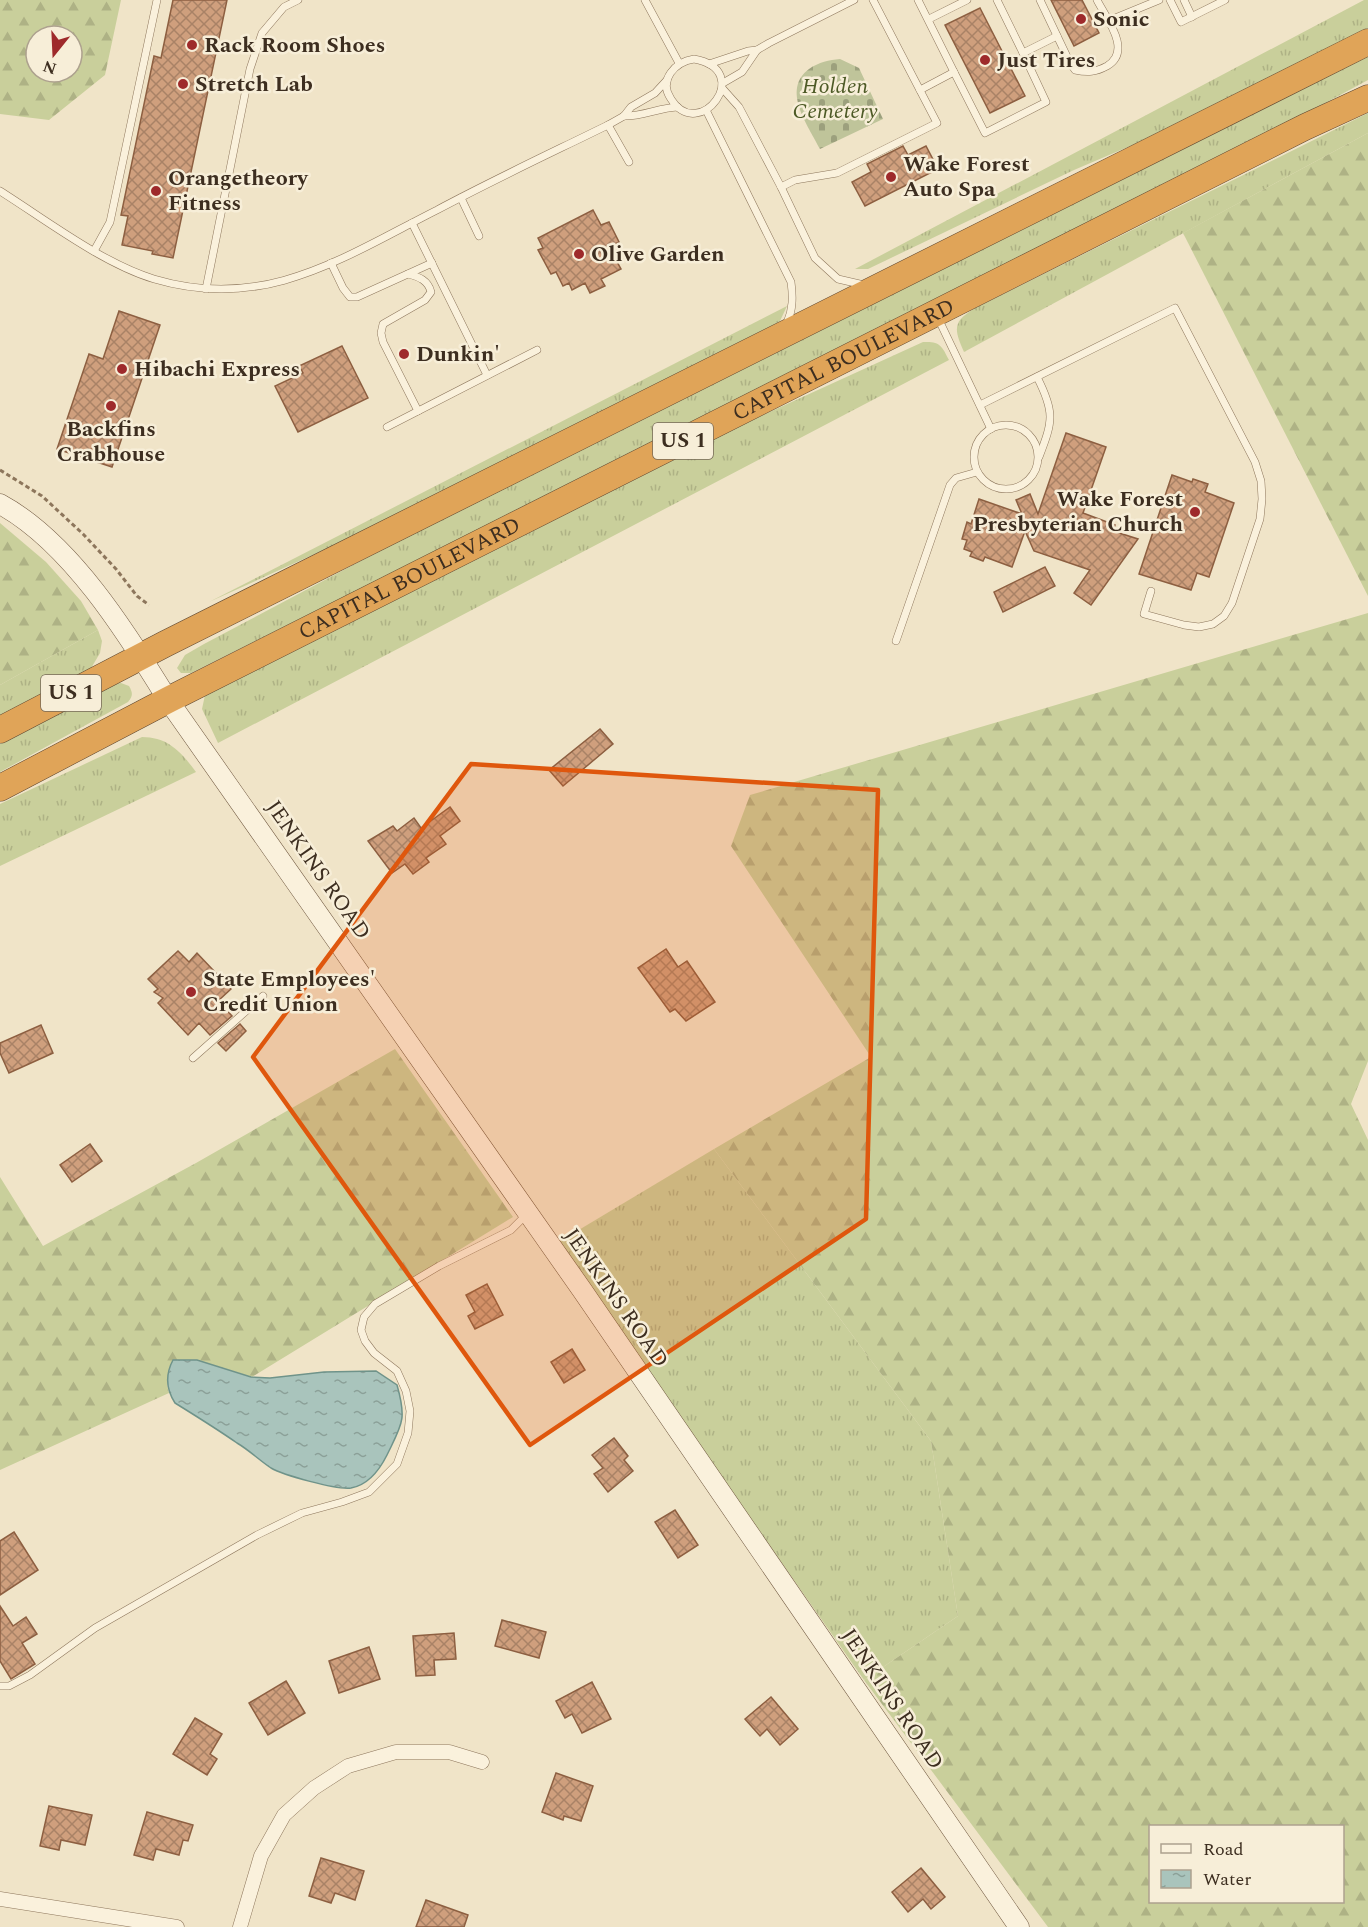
<svg xmlns="http://www.w3.org/2000/svg" width="1368" height="1927" font-family="Spectral,serif">
  <style>
    .grass { fill: url(#grass-tufts) }
    .forest { fill: url(#forest-firs); fill-rule: evenodd }
    .cemetery { fill: url(#cemetery-stones) }
    .water { fill: url(#water-ripples); stroke: #6f938a; stroke-width: 1.5 }
    .building { fill: url(#building-cross-hatch); stroke: #8d5f41; stroke-width: 1.5 }
    .lines { fill: none; stroke-linecap: round; stroke-linejoin: round }
    .lane-casing { stroke: #8d765c; stroke-width: 8 }
    .street-casing { stroke: #8d765c; stroke-width: 15 }
    .secondary-casing { stroke: #6f573f; stroke-width: 21 }
    .highway-casing { stroke: #5b4430; stroke-width: 27 }
    .path { stroke: #8d765c; stroke-width: 3; stroke-dasharray: 4.5 3; stroke-linecap: butt }
    .lane { stroke: #faf1dc; stroke-width: 7 }
    .street { stroke: #faf1dc; stroke-width: 14 }
    .secondary { stroke: #faf1dc; stroke-width: 20 }
    .highway { stroke: #e0a458; stroke-width: 26 }
    .marked { fill: #df570d; fill-opacity: 0.2; stroke: #df570d; stroke-width: 4.5; stroke-linejoin: round }
    .poi-dot { fill: #9e2a2b; stroke: #f7eed8; stroke-width: 2 }
    .labels { text-anchor: middle; dominant-baseline: central; stroke-width: 5; stroke-linejoin: round; paint-order: stroke }
    .shield { fill: #f7eed8; stroke: #756857; stroke-width: 1.5 }
    .shield-label { font-size: 21px; font-weight: bold; fill: #3d2e20 }
    .poi-label { font-size: 22px; font-weight: bold; fill: #3d2e20; stroke: #f7eed8; text-anchor: start }
    .park-label { font-size: 22px; font-style: italic; fill: #4d5a26; stroke: #f7eed8 }
    .street-label { font-size: 22px; fill: #3d2e20; stroke: #f7eed8 }
  </style>
  <defs>
    <pattern id="grass-tufts" width="24" height="20" patternUnits="userSpaceOnUse" patternTransform="scale(1.5)"><rect width="24" height="20" fill="#c9cf9b"/><path d="M3 7l-1-3M5 7V3M7 7l1-3M15 17l-1-3M17 17v-4M19 17l1-3" fill="none" stroke="#aeb285"/></pattern>
    <pattern id="forest-firs" width="22" height="20" patternUnits="userSpaceOnUse" patternTransform="scale(1.5)"><rect width="22" height="20" fill="#c9cf9b"/><path d="M5 1l3.5 6h-7zM16 11l3.5 6h-7z" fill="#aeb285"/></pattern>
    <pattern id="cemetery-stones" width="16" height="16" patternUnits="userSpaceOnUse" patternTransform="scale(1.5)"><rect width="16" height="16" fill="#bfc49a"/><path d="M2 7V4a2 2 0 0 1 4 0v3zM10 15v-3a2 2 0 0 1 4 0v3z" fill="#9ca07d"/></pattern>
    <pattern id="water-ripples" width="26" height="14" patternUnits="userSpaceOnUse" patternTransform="scale(1.5)"><rect width="26" height="14" fill="#a9c4bc"/><path d="M2 4q2-2 4 0t4 0M15 11q2-2 4 0t4 0" fill="none" stroke="#8ba098"/></pattern>
    <pattern id="building-cross-hatch" width="8" height="8" patternUnits="userSpaceOnUse" patternTransform="scale(1.5)"><rect width="8" height="8" fill="#cf9f7d"/><path d="M0 0l8 8M0 8l8-8" fill="none" stroke="#a98266"/></pattern>
  </defs>
  <rect width="100%" height="100%" fill="#f0e4c8"/>
  <g class="grass">
    <path d="M1364,0H1368V28L1135,144L1074,170L868,269H855Z"/>
    <path d="M1368,52V80L1153,196L191,673H181L177,668L185,655L204,644L504,485Z"/>
    <path d="M1368,113V133L964,352C954,329 952,322 975,308Z"/>
    <path d="M787,306L780,321L770,327L390,520L209,602Z"/>
    <path d="M923,342C940,341 942,346 949,360L218,743L202,709L205,695L750,421Z"/>
    <path d="M98,630L102,641L100,653L90,670L0,719V685Z"/>
    <path d="M121,683L129,686C133,693 133,696 128,702L0,772V744L109,684Z"/>
    <path d="M142,737C168,737 181,752 196,772L0,866V804Z"/>
    <path d="M714,1149L931,1441L958,1616L864,1680L557,1243Z"/>
  </g>
  <g class="forest">
    <path d="M0,0H121L105,75L49,120L0,114ZM36,36H72V72H36Z"/>
    <path d="M1368,133V596L1183,233Z"/>
    <path d="M0,523L46,562L81,601L98,630L0,685Z"/>
    <path d="M1368,613V1061L1351,1104L1368,1140V1927H1048L864,1680L958,1616L931,1441L714,1149L871,1057L731,846L750,795ZM1150,1826H1342V1902H1150Z"/>
    <path d="M395,1049L513,1217L252,1377L197,1360L167,1385L169,1393L0,1470V1177L43,1246L196,1163Z"/>
  </g>
  <path class="cemetery" d="M840,59L859,68L883,119L820,149C808,125 781,90 809,69C819,62 829,60 840,59Z"/>
  <path class="water" d="M173,1360H197L251,1377L270,1378L324,1372L376,1371L397,1385C407,1420 402,1424 387,1455C380,1469 368,1485 351,1488C336,1490 283,1475 271,1468C259,1460 249,1450 237,1443C217,1429 196,1416 175,1403C166,1389 165,1375 173,1360Z"/>
  <g class="building">
    <path d="M173,0H227L173,258L152,254L153,251L122,245L128,216L121,215L154,56L161,58Z"/>
    <path d="M1051,0H1082L1099,33L1074,46Z"/>
    <path d="M980,8L1025,96L990,113L945,25Z"/>
    <path d="M903,146L908,155L926,146L938,169L865,206L852,182L871,172L867,164Z"/>
    <path d="M593,210L601,225L609,222L619,242L613,245L620,258L616,260L621,269L601,279L605,286L590,293L585,283L572,290L569,283L563,286L556,272L551,274L538,250L543,248L538,238Z"/>
    <path d="M119,311L160,325L112,467L57,449L89,354L103,359Z"/>
    <path d="M342,346L368,398L298,432L275,386L303,373L299,366Z"/>
    <path d="M1066,433L1106,447L1083,513L1115,525L1113,531L1138,539L1091,605L1074,593L1090,570L1034,551L1025,531L1012,567L985,557L983,561L970,556L972,552L964,549L967,540L962,539L967,522L971,524L979,499L1022,514L1016,500L1030,494L1038,514Z"/>
    <path d="M1172,475L1192,482L1193,479L1208,484L1205,492L1234,503L1209,577L1197,573L1191,590L1139,574Z"/>
    <path d="M1045,567L1055,586L1003,612L994,592Z"/>
    <path d="M600,729L613,744L563,786L549,770Z"/>
    <path d="M450,807L460,821L440,836L446,844L426,858L429,862L413,874L405,864L392,873L368,841L393,826L397,831L414,818L421,828Z"/>
    <path d="M666,949L678,967L687,961L715,1002L686,1021L675,1009L670,1012L638,968Z"/>
    <path d="M178,951L189,962L197,953L231,989L218,1001L232,1016L210,1035L199,1023L188,1035L158,1003L163,998L154,992L158,989L148,979Z"/>
    <path d="M240,1024L246,1031L226,1051L218,1043Z"/>
    <path d="M41,1025L53,1053L9,1073L0,1053V1043Z"/>
    <path d="M90,1144L102,1161L72,1182L60,1165Z"/>
    <path d="M487,1284L503,1315L475,1329L468,1316L475,1312L466,1295Z"/>
    <path d="M572,1349L585,1370L564,1383L551,1362Z"/>
    <path d="M614,1438L628,1456L624,1460L633,1471L608,1492L594,1474L603,1468L592,1455Z"/>
    <path d="M675,1510L698,1545L678,1558L655,1522Z"/>
    <path d="M14,1532L38,1570L0,1595V1541Z"/>
    <path d="M0,1606L13,1626L26,1617L37,1634L22,1643L35,1664L11,1679L0,1661Z"/>
    <path d="M502,1620L546,1632L539,1658L495,1646Z"/>
    <path d="M454,1633L456,1659L434,1660L435,1675L416,1676L413,1636Z"/>
    <path d="M369,1647L380,1679L339,1693L329,1661Z"/>
    <path d="M286,1681L305,1713L268,1735L249,1703Z"/>
    <path d="M592,1682L611,1719L582,1733L572,1714L565,1718L556,1701Z"/>
    <path d="M771,1697L798,1729L780,1745L767,1729L760,1736L745,1719Z"/>
    <path d="M195,1718L222,1734L210,1754L217,1759L207,1775L173,1754Z"/>
    <path d="M556,1773L593,1786L581,1821L564,1816L563,1820L542,1812Z"/>
    <path d="M49,1806L92,1815L85,1845L61,1840L59,1850L40,1846Z"/>
    <path d="M147,1812L193,1825L188,1841L183,1840L179,1855L156,1849L153,1860L134,1855Z"/>
    <path d="M321,1858L364,1871L355,1900L335,1893L331,1903L309,1896Z"/>
    <path d="M921,1868L945,1897L931,1909L923,1899L908,1912L892,1892Z"/>
    <path d="M426,1900L468,1915L464,1927H416Z"/>
  </g>
  <g class="lines">
    <defs>
      <g id="lane">
        <path d="M645,0L679,63"/>
        <path d="M918,0L954,72"/>
        <path d="M997,0L1023,53"/>
        <path d="M1040,0L1070,63L1075,70C1088,73 1096,72 1107,66C1133,51 1106,18 1097,0"/>
        <path d="M1170,0L1181,22L1225,0"/>
        <path d="M1184,0L1192,17"/>
        <path d="M929,19L967,0"/>
        <path d="M1108,21L1159,0"/>
        <path d="M694,59C756,70 699,144 671,99C658,80 675,62 694,59Z"/>
        <path d="M709,64L748,51L757,50"/>
        <path d="M723,83L742,72L757,50L769,43L854,0"/>
        <path d="M722,88L739,107L781,187L815,258L838,279L864,285"/>
        <path d="M920,90L954,72L985,133L1046,102L1023,53L1057,36"/>
        <path d="M706,110L791,282C793,297 793,309 787,323"/>
        <path d="M624,116C640,117 659,108 677,107"/>
        <path d="M608,125L629,162"/>
        <path d="M781,187L795,180L837,173L937,123L873,0"/>
        <path d="M0,191C46,220 102,263 154,279C265,312 342,258 437,210C493,180 551,153 608,125L624,116L631,107L655,93L667,80"/>
        <path d="M461,198L479,236"/>
        <path d="M412,223L487,375"/>
        <path d="M94,251L110,222L157,0"/>
        <path d="M331,263L343,288L350,297H357L432,263"/>
        <path d="M408,274C419,277 428,280 431,292L425,300L383,324L381,333L383,342L418,411"/>
        <path d="M206,289L250,69L262,33L284,7L298,0"/>
        <path d="M938,318L991,429"/>
        <path d="M1037,377C1055,412 1053,421 1039,457"/>
        <path d="M980,405L1175,308L1255,462L1261,481L1262,499L1260,519L1232,603L1224,616L1213,624L1199,627L1184,625L1144,614L1151,591"/>
        <circle cx="1006" cy="457" r="32"/>
        <path d="M387,427L537,350"/>
        <path d="M896,641L950,485L956,478L977,472"/>
        <path d="M193,1058L263,996"/>
        <path d="M0,1686H9L30,1675L95,1628L257,1535L302,1513L342,1502L369,1492L397,1464L408,1433L410,1411L406,1391L397,1371L374,1353L365,1341L361,1330L364,1317L375,1304L439,1266L511,1230L526,1215"/>
      </g>
      <g id="street">
        <path d="M0,1899L177,1927"/>
        <path d="M240,1927L261,1856L284,1815L314,1788L348,1766L396,1752H449L482,1762"/>
      </g>
      <path id="secondary" d="M0,504C70,542 127,633 168,700L582,1290L1019,1927"/>
      <g id="highway">
        <path d="M0,730L165,644L1368,42"/>
        <path id="s1" d="M0,788L168,700L1305,127L1368,98"/>
      </g>
    </defs>
    <use href="#lane" class="lane-casing"/>
    <use href="#street" class="street-casing"/>
    <use href="#secondary" class="secondary-casing"/>
    <use href="#highway" class="highway-casing"/>
    <path class="path" d="M0,470L42,496L83,534L116,569L137,596L149,605"/>
    <use href="#lane" class="lane"/>
    <use href="#street" class="street"/>
    <use href="#secondary" class="secondary"/>
    <use href="#highway" class="highway"/>
  </g>
  <path class="marked" d="M471,764L878,790L866,1219L530,1445L253,1057Z"/>
  <g class="poi-dot">
    <circle cx="1081" cy="19" r="6"/>
    <circle cx="192" cy="45" r="6"/>
    <circle cx="985" cy="60" r="6"/>
    <circle cx="183" cy="84" r="6"/>
    <circle cx="891" cy="177" r="6"/>
    <circle cx="156" cy="191" r="6"/>
    <circle cx="579" cy="254" r="6"/>
    <circle cx="404" cy="354" r="6"/>
    <circle cx="122" cy="369" r="6"/>
    <circle cx="111" cy="406" r="6"/>
    <circle cx="1195" cy="512" r="6"/>
    <circle cx="191" cy="992" r="6"/>
  </g>
  <g class="labels">
    <g class="shield">
      <rect x="653" y="423" width="60" height="36" rx="4.5"/>
      <rect x="41" y="675" width="60" height="36" rx="4.5"/>
    </g>
    <g class="shield-label">
      <text x="683" y="441">US 1</text>
      <text x="71" y="693">US 1</text>
    </g>
    <g class="poi-label">
      <text x="1093" y="19">Sonic</text>
      <text x="204" y="45">Rack Room Shoes</text>
      <text x="997" y="60">Just Tires</text>
      <text x="195" y="84">Stretch Lab</text>
      <text x="903" y="164">Wake Forest<tspan x="903" dy="25">Auto Spa</tspan></text>
      <text x="168" y="178">Orangetheory<tspan x="168" dy="25">Fitness</tspan></text>
      <text x="591" y="254">Olive Garden</text>
      <text x="416" y="354">Dunkin'</text>
      <text x="134" y="369">Hibachi Express</text>
      <text x="111" y="429" text-anchor="middle">Backfins<tspan x="111" dy="25">Crabhouse</tspan></text>
      <text x="1183" y="499" text-anchor="end">Wake Forest<tspan x="1183" dy="25">Presbyterian Church</tspan></text>
      <text x="203" y="979">State Employees'<tspan x="203" dy="25">Credit Union</tspan></text>
    </g>
    <g class="park-label">
      <text x="835" y="86">Holden<tspan x="835" dy="25">Cemetery</tspan></text>
    </g>
    <g class="street-label">
      <text stroke="none"><textPath href="#s1" startOffset="946">CAPITAL BOULEVARD</textPath></text>
      <text stroke="none"><textPath href="#s1" startOffset="460">CAPITAL BOULEVARD</textPath></text>
      <text transform="translate(318 870) rotate(55)">JENKINS ROAD</text>
      <text transform="translate(616 1298) rotate(55)">JENKINS ROAD</text>
      <text transform="translate(892 1699) rotate(56)">JENKINS ROAD</text>
    </g>
  </g>
  <rect x="1149" y="1825" width="195" height="78" fill="#f7eed8" stroke="#ada18e" stroke-width="1.5"/>
  <rect x="1161" y="1844" width="30" height="9" fill="#faf1dc" stroke="#ada18e" stroke-width="1.5"/>
  <text x="1203" y="1855" font-size="18" fill="#3d2e20">Road</text>
  <rect x="1161" y="1870" width="30" height="18" fill="url(#water-ripples)" stroke="#ada18e" stroke-width="1.5"/>
  <text x="1203" y="1885" font-size="18" fill="#3d2e20">Water</text>
  <g transform="translate(54 54) rotate(198)"><circle r="28" fill="#f7eed8" stroke="#ada18e" stroke-width="1.5"/>
  <path d="M0-4.5L10 22L0 15L-10 22Z" fill="#9e2a2b"/>
  <text y="-9" font-size="16" font-weight="bold" text-anchor="middle" fill="#3d2e20">N</text>
  </g>
</svg>
